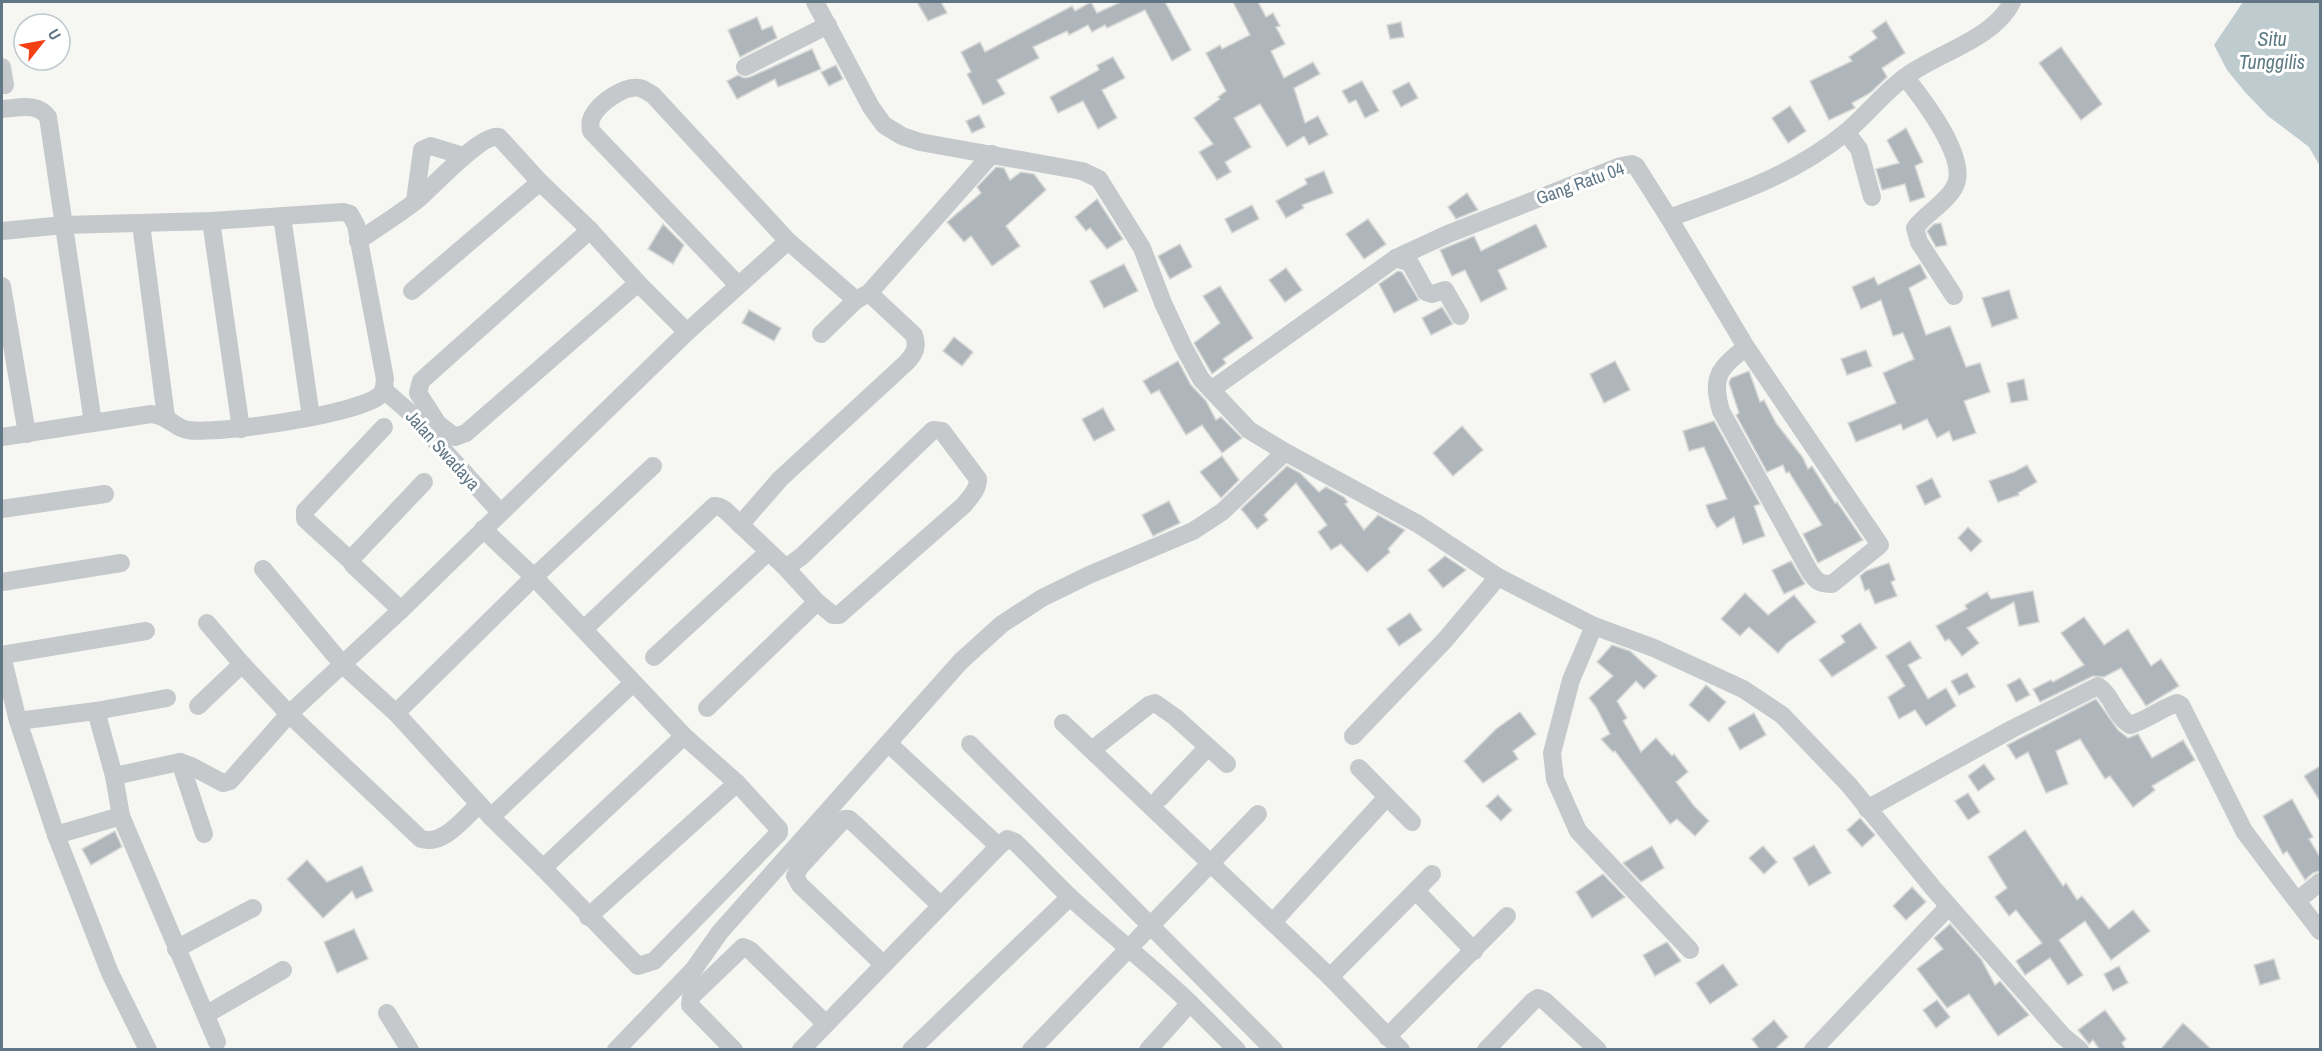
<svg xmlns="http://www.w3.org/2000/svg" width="2322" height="1051" font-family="'Archivo Narrow',sans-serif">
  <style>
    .water { fill: #becbcf }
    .building { fill: #aeb6bc; stroke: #d7d7d5; stroke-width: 1.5 }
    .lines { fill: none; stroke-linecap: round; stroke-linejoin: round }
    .minor { stroke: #c5c9cc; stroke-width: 18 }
    .labels { text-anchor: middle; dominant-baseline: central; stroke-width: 6; stroke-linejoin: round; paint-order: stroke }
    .street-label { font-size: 18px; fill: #627786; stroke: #fff }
    .water-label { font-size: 20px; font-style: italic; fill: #5e7b83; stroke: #fff }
  </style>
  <rect width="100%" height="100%" fill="#f6f6f2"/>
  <path class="water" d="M2243,2H2320V166L2309,147L2268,116L2245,92L2227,70L2214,45Z"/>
  <g class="building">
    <path d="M917,2H941L947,13L928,21Z"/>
    <path d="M1091,2L1097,13L1121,2H1165L1191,50L1172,61L1145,10L1107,28L1105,25L1092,32L1088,25L1069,35L1067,31L1033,47L1039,58L997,80L1005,94L983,105L967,74L971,72L961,52L980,42L985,52L1072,6L1075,11Z"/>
    <path d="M1233,2H1258L1266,17L1273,13L1280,26L1276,27L1285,44L1271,51L1284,78L1313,62L1320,74L1294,88L1305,123L1318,116L1328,135L1309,145L1304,136L1287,147L1260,104L1234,118L1251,147L1225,162L1231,172L1217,180L1199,152L1213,144L1194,118L1220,99L1218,97L1226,91L1206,53L1220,45L1222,49L1250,35Z"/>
    <path d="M757,17L762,30L772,26L777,38L740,57L728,30Z"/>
    <path d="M1886,21L1905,53L1882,68L1887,77L1870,93L1852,103L1855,108L1829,120L1810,81L1852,61L1849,57L1877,38L1872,31Z"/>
    <path d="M1401,22L1404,37L1390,39L1387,25Z"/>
    <path d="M2061,47L2102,104L2081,120L2039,63Z"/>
    <path d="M812,49L821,69L778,87L775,79L737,99L727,81L738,75L744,78L750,77Z"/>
    <path d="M1113,57L1125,78L1102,90L1117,118L1098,129L1083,101L1058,113L1050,97L1099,70L1097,65Z"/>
    <path d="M836,65L843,79L829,86L821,72Z"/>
    <path d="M1362,81L1379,111L1365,118L1356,100L1349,103L1342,91Z"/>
    <path d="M1409,82L1418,98L1401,107L1392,91Z"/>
    <path d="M1790,106L1806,131L1788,143L1772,118Z"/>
    <path d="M979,115L985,127L972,133L966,121Z"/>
    <path d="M1906,128L1923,162L1915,166L1925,197L1910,202L1905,184L1882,190L1876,169L1899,163L1887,140Z"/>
    <path d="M996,167L1004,168L1010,180L1021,172L1034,174L1046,190L1006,226L1020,246L992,266L971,236L964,242L947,222L981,193L977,187Z"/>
    <path d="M1324,171L1333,193L1302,205L1304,208L1286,218L1276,201L1307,184L1305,179Z"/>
    <path d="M1467,193L1478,210L1456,219L1448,207Z"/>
    <path d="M1097,199L1123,239L1107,249L1090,228L1086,231L1075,217Z"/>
    <path d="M1252,205L1259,219L1232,233L1225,219Z"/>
    <path d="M1368,219L1386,244L1364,259L1346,234Z"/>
    <path d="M1941,223L1947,245L1936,247L1927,231L1934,224Z"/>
    <path d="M663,224L684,245L673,264L648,249Z"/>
    <path d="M1536,224L1547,247L1498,270L1507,289L1481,302L1465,270L1452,276L1440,250L1474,236L1481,251Z"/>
    <path d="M1180,244L1192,267L1170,279L1158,256Z"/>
    <path d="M1124,264L1138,291L1104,308L1090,281Z"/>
    <path d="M1920,264L1927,278L1909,288L1926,335L1950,326L1966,367L1980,363L1990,392L1964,401L1976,433L1953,441L1949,431L1937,438L1927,419L1903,430L1901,424L1856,442L1848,423L1896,403L1883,373L1914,359L1903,333L1893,336L1881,300L1861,309L1852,287L1874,277L1878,285Z"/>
    <path d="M1286,268L1302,290L1285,302L1269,280Z"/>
    <path d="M1398,271L1402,272L1419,300L1394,313L1379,284Z"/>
    <path d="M1220,286L1253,338L1223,359L1226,363L1212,374L1194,343L1220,323L1203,296Z"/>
    <path d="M2009,290L2018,318L1992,327L1982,298Z"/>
    <path d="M1442,307L1453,324L1431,335L1422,318Z"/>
    <path d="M749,310L781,328L774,341L742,323Z"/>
    <path d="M954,337L973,352L962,366L943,351Z"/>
    <path d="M1866,350L1872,366L1847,375L1841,359Z"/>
    <path d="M1178,361L1191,385L1206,401L1216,420L1221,417L1242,438L1222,453L1202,425L1186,435L1159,390L1151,394L1143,381Z"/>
    <path d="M1615,361L1630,390L1604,403L1590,374Z"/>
    <path d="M1749,371L1760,402L1764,400L1776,423L1803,458L1808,469L1812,466L1835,503L1837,502L1863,540L1818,563L1803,534L1822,525L1789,472L1786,473L1783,465L1767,472L1736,415L1739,413L1729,383L1731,378Z"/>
    <path d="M2024,379L2028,400L2011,403L2007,383Z"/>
    <path d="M1103,408L1115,430L1094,441L1082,419Z"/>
    <path d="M1714,421L1760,504L1754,506L1765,536L1743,544L1734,517L1717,528L1710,517L1706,505L1727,499L1704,447L1689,451L1683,431Z"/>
    <path d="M1462,426L1483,450L1453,476L1433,453Z"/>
    <path d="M1222,456L1239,480L1221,498L1200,472Z"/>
    <path d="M2027,465L2037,482L2018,493L2019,495L1998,502L1989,481L2014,472Z"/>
    <path d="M1287,466L1300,473L1319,492L1326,487L1344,497L1348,502L1345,504L1364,530L1378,515L1405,530L1388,549L1390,552L1367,572L1341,544L1331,550L1318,532L1327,525L1296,483L1264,515L1268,520L1257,529L1241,509Z"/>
    <path d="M1932,478L1941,497L1925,505L1916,486Z"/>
    <path d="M1169,501L1180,523L1153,536L1142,515Z"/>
    <path d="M1968,527L1982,541L1971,552L1958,538Z"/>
    <path d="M1445,556L1466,570L1443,588L1428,570Z"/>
    <path d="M1791,561L1805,584L1784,594L1772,570Z"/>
    <path d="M1889,563L1895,580L1891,582L1897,596L1875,604L1869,589L1865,591L1860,576L1866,571Z"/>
    <path d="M2033,591L2039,622L2019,626L2014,602L1967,628L1979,643L1962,656L1949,639L1945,641L1936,626L1967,609L1965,605L1987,592L1991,599Z"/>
    <path d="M1745,593L1768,615L1794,595L1816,622L1787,643L1778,653L1749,627L1740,636L1721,619Z"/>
    <path d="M1410,613L1422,630L1399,646L1387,629Z"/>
    <path d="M2084,617L2104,645L2128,629L2151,666L2161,659L2179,686L2146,706L2121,668L2104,677L2093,676L2040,702L2033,689L2051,680L2053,682L2084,665L2061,633Z"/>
    <path d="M1860,623L1877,648L1832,677L1819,660L1845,642L1841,636Z"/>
    <path d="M1910,641L1921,658L1908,665L1928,699L1946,688L1956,706L1926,726L1915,710L1899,719L1888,697L1905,686L1886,656Z"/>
    <path d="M1612,645L1630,651L1657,676L1644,689L1636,681L1617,701L1627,718L1623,721L1641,752L1656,738L1672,756L1674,754L1688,772L1676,782L1694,806L1709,821L1695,836L1677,819L1670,824L1615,751L1613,752L1601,739L1610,734L1596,707L1589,698L1613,676L1597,662Z"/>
    <path d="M1967,673L1975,687L1959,695L1951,681Z"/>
    <path d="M2020,678L2030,695L2016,702L2007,685Z"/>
    <path d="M1706,685L1726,702L1709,722L1689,705Z"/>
    <path d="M2096,699L2118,730L2128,738L2138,734L2152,758L2183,740L2195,760L2152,786L2155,790L2133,807L2110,776L2105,779L2080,739L2056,751L2068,784L2046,793L2028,752L2016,759L2007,745Z"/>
    <path d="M1520,712L1536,734L1513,751L1518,759L1483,783L1464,761L1496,729Z"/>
    <path d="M1754,713L1766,735L1740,750L1728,728Z"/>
    <path d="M1984,764L1995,779L1978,791L1968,776Z"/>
    <path d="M2320,766V801L2304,776Z"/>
    <path d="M1968,793L1980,812L1968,820L1955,801Z"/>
    <path d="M1498,795L1512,810L1501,821L1486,806Z"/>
    <path d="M2292,799L2313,837L2309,839L2320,857V871L2313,873L2305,880L2287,851L2283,854L2263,816Z"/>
    <path d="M1860,818L1875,835L1862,847L1847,830Z"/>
    <path d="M2025,830L2063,886L2066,883L2077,900L2082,896L2109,929L2133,910L2150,931L2111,960L2085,921L2059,940L2083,975L2068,985L2050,958L2025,975L2016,961L2042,943L2016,910L2009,916L1995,897L2007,888L1988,857Z"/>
    <path d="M115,831L122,847L91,865L82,849Z"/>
    <path d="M1814,845L1831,873L1809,886L1793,858Z"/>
    <path d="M1652,846L1664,868L1641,882L1623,863Z"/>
    <path d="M1763,846L1777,862L1764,874L1749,858Z"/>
    <path d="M307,860L327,882L362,866L373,891L356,899L352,891L323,918L287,879Z"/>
    <path d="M1603,874L1625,897L1592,918L1576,892Z"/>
    <path d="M1912,887L1926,902L1906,920L1893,906Z"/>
    <path d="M1950,924L1981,959L1995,985L2000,981L2029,1015L1998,1036L1969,994L1947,1008L1917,969L1943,949L1934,938Z"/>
    <path d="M354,929L368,959L337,973L324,942Z"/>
    <path d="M1667,942L1681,961L1655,976L1643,955Z"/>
    <path d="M2274,959L2280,979L2260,985L2254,965Z"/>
    <path d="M1723,964L1738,985L1710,1004L1696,983Z"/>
    <path d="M2119,966L2128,983L2113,991L2104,974Z"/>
    <path d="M1937,1000L1950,1017L1936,1028L1923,1010Z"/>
    <path d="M2105,1010L2126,1039L2122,1043L2126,1050H2100L2093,1040L2089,1044L2078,1030Z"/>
    <path d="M1774,1020L1788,1037L1774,1050H1760L1752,1039Z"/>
    <path d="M2183,1023L2212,1050H2160Z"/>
  </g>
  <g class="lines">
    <g class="minor">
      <path d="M815,2L871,107L884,125L902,136L920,142L1082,171L1099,179L1142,248L1163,303L1184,348L1201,379L1249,430L1285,452L1418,524L1498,577L1594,626L1654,648L1743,689L1782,715L1849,785L1933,888L2063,1036L2080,1050"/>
      <path d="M2,67L5,85H2"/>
      <path d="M745,67L828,25"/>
      <path d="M1905,77C1922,98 1971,161 1954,188C1945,204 1926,213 1915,228L1919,242L1954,296"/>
      <path d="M2,109C18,108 37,102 48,117L93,423"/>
      <path d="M1846,132L1859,149L1872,197"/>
      <path d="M415,201L422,150L431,146L463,156"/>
      <path d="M282,216L311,417"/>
      <path d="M1669,218L1746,347L1880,545L1832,584C1820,584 1817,582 1810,572L1721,411C1711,376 1719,369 1746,347"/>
      <path d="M211,221L241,429"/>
      <path d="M141,224L166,417"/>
      <path d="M590,230L421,381L418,393L438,424L455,437L466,433L638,283"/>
      <path d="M2,231L64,225L211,221L343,212L350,214L356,225L385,379C384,385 385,392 379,396C357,414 218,435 188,430C174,428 170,416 151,414L2,437"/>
      <path d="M358,241C377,228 398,215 416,201C432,188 481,133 499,137L540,182L590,230L638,283L687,332"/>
      <path d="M1396,258L1410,263L1426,292L1432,294L1445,290L1460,316"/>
      <path d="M738,285L591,131C590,126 590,121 592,117C599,103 624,85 640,88C644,89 649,93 653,95L788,241"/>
      <path d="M2,286L27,434"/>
      <path d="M412,291L540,182"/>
      <path d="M821,334L856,300"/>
      <path d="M384,390L408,411L500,512"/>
      <path d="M1211,390L1396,258L1448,234L1621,166L1632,164L1636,166L1669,218C1732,195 1792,176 1845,133C1866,116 1883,93 1905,77C1937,53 1994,39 2012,2"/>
      <path d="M2,509L105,494"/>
      <path d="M740,525L780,479L907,362C915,353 918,347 914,335L869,293"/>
      <path d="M351,561L305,519V511L384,427"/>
      <path d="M263,569L343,665L396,713L491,817L543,868L638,966L654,961L779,833V829L737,783L684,736L534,577L483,529"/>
      <path d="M2,582L121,563"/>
      <path d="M401,610L353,565V557L424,482"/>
      <path d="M207,623L242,664L289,714L421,839C444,846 463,818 479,805"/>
      <path d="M1594,626L1571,680L1552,753L1555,779L1578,831L1690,950"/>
      <path d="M584,629L714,506L720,507L725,510L786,568L817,602L833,615H839L964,505C970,497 978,490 978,479L942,431L933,430L802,556L786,568"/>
      <path d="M2,655L146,631"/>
      <path d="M2,656L18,721L56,835"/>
      <path d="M654,657L767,553"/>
      <path d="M198,706L242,664"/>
      <path d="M707,708L817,602"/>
      <path d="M96,711L167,698"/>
      <path d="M396,713L534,577L653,466"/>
      <path d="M18,721L96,711L114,776"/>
      <path d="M1063,723L1330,977L1401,1050"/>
      <path d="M1353,736L1445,640L1498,577"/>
      <path d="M889,744L994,842L999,846L1007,839L1015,842C1034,860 1052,880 1071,898C1110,934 1152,966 1190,1003L1148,1050"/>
      <path d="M970,744L1274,1050"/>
      <path d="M1093,749L1149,705L1155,703L1175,717L1227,764"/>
      <path d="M180,762L204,834"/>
      <path d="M1359,768L1412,822"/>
      <path d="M1160,798L1207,748"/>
      <path d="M1867,809L2012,729L2098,686C2112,695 2115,716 2130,725C2147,720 2160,709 2177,703L2181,705L2244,831L2290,892L2297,901L2320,882"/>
      <path d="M121,816L56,835L110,973L148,1050"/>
      <path d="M491,817L633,683"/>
      <path d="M543,868L684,736"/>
      <path d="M1416,891L1474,951"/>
      <path d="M2297,901L2320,931"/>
      <path d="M588,917L737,783"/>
      <path d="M1273,922L1387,797"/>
      <path d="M176,949L253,908"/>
      <path d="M883,964L800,885L795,876L800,867L844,819H849L857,826L940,905"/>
      <path d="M1330,977L1432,874"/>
      <path d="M1190,1003L1237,1050"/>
      <path d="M387,1013L410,1050"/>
      <path d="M207,1014L283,970"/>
      <path d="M1387,1037L1507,916"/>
      <path d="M217,1042L121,816L114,776L180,762L191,766L223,783L230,781L289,714L401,610L687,332L788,241L856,300L869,293L992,154"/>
      <path d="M616,1050L694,969L720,932L961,661L1002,624L1042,598L1089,575L1193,531L1222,512L1285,452"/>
      <path d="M734,1050L690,1005L691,997L743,947L750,950L826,1024"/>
      <path d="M801,1050L999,846"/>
      <path d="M911,1050L1070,897"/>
      <path d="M1031,1050L1258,814"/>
      <path d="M1486,1050L1533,1001L1538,998L1545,1001L1598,1050"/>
      <path d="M1813,1050L1949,906"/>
    </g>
  </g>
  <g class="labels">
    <g class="street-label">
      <text transform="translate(1580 183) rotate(-20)">Gang Ratu 04</text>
      <text transform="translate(443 450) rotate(48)">Jalan Swadaya</text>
    </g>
    <g class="water-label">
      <text x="2272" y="38">Situ<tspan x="2272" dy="23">Tunggilis</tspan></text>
    </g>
  </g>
  <rect width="2322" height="1051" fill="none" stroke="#627786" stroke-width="6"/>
  <g transform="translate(42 42) rotate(59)"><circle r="28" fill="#ffffff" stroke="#c0c9cf" stroke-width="1.5"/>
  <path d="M0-4.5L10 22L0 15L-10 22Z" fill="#f34015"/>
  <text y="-9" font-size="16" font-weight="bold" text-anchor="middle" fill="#627786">U</text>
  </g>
</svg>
